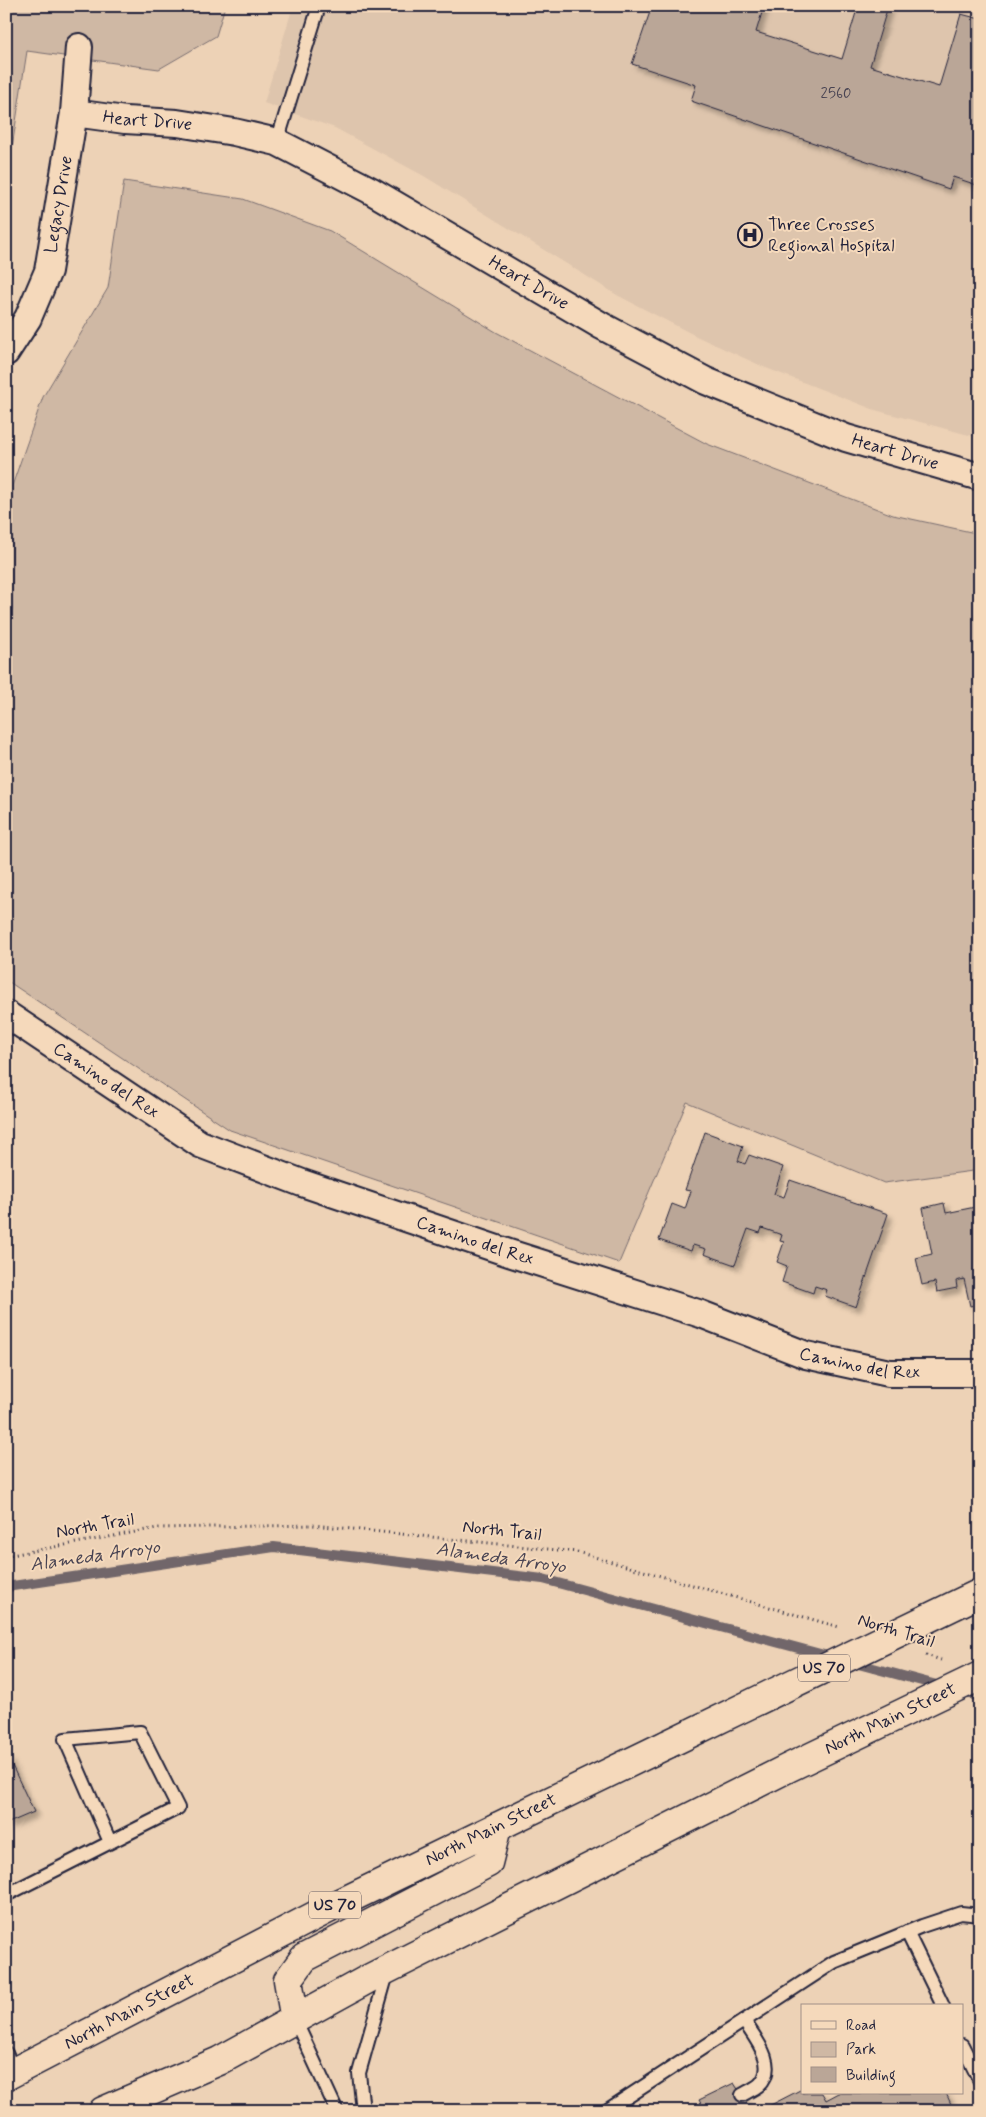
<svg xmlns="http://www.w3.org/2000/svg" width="986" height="2117" font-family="Mynerve,sans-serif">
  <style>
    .built { fill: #dec5ad }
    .green { fill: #cfb8a4; stroke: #786d70 }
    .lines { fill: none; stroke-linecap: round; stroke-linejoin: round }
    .stream { stroke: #71666a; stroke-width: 10 }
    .building { fill: #baa697; stroke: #22223b; filter: url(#shadow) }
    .lane-casing { stroke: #22223b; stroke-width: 16 }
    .street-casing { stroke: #22223b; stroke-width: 30 }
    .primary-casing { stroke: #22223b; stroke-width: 31 }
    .path { stroke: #22223b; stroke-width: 3; stroke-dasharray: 1 4; stroke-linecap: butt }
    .lane { stroke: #f5d9bb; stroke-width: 12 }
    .street { stroke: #f5d9bb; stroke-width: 26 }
    .primary { stroke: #f5d9bb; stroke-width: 28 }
    .primary-bridge-casing { stroke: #22223b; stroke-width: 31; stroke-linecap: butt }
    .primary-bridge { stroke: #f5d9bb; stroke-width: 28 }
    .labels { text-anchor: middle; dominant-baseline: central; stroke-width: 4; stroke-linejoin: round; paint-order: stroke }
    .number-label { font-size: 15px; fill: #484352 }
    .shield { fill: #f5d9bb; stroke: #615961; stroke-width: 1 }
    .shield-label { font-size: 16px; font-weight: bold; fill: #22223b }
    .street-label { font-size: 18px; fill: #22223b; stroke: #f5d9bb }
    .poi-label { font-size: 18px; fill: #22223b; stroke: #f5d9bb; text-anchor: start }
    .water-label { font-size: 19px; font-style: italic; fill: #494453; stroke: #f5d9bb }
  </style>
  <defs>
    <filter id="shadow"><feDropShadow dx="4.5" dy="4.5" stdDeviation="2.5" flood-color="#0004"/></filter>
  </defs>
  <rect width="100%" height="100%" fill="#edd2b6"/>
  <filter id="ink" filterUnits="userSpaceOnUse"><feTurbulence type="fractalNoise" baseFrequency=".02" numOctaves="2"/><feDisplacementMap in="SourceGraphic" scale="10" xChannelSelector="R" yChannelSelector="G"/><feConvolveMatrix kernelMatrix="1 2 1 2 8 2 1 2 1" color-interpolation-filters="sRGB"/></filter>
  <g filter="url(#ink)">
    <path class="built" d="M293,6H980V438L875,410L766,368L696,336L617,295L424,176L335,128L264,103Z"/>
    <g class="green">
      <path d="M6,6H225L216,36L159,69L27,51L6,186Z"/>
      <path d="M124,181L243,199L330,231L496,332L707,444L893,515L980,534V1170L884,1183L687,1102L619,1263L230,1130L6,980V633L12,609V486L43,397L108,288Z"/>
    </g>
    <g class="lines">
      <g class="stream">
        <path d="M6,1587L274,1547L543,1579L835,1658"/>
        <path d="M851,1662L944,1687"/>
        <path d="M960,1691L980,1697"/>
      </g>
    </g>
    <g class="building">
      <path d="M652,6H764L756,32L842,59L858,6H888L870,66L939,87L961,14L980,19V186L953,177L949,189L691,101L696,85L632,64Z"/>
      <path d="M705,1132L743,1146L738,1161L745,1164L749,1155L783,1167L774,1194L784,1197L790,1180L888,1214L856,1307L825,1296L827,1290L815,1286L813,1293L782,1282L787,1266L777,1262L784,1242L780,1241L782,1235L762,1228L760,1233L748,1229L735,1265L704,1254L706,1249L693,1245L691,1251L659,1240L672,1204L685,1209L691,1191L685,1190Z"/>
      <path d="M944,1203L946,1213L980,1206V1304L970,1306L964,1279L956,1281L957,1288L937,1292L935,1282L922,1285L916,1258L932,1254L923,1208Z"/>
      <path d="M7,1755L34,1812L6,1824V1756Z"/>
      <path d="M734,2083L751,2110L761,2106L763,2109L802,2089V2093H822L826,2100L839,2093H946L954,2111H705L699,2100Z"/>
    </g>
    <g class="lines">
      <defs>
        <g id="lane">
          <path d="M277,142L319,6"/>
          <path d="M6,1895L178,1808L140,1732L65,1739L110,1842"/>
          <path d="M907,1932L943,2006"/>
          <path d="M295,2020L337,2111"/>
          <path d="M962,2045L980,2081"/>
          <path d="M6,2053L14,2072"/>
          <path d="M742,2095C747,2092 754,2089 759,2085C779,2066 755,2038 744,2021"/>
          <path d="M363,2111L359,2073L388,1970"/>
          <path d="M606,2111L834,1962L922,1926L961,1913L980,1915"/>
        </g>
        <g id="street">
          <path id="s1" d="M74,113L125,120L177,123L234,132L277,142L370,190L602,326L706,381L846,438L980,477"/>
          <path id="s2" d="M6,352L28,318L48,271L74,113L79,47"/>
          <path id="s3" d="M6,1014L200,1144L302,1183L509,1253L701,1314L806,1355L889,1373H980"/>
        </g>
        <g id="primary">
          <path d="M295,2020L288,1980L304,1958L488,1863L497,1827"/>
          <path id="s4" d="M6,2076L328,1909L668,1744"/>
          <path id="s5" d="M103,2111L219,2061L368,1979L788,1768L980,1676"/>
        </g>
      </defs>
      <use href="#lane" class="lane-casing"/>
      <use href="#street" class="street-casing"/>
      <use href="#primary" class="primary-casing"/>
      <g class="path">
        <path d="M6,1556L157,1528L313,1525L577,1552L839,1627"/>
        <path d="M926,1655L941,1660"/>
      </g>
      <use href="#lane" class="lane"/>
      <use href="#street" class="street"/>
      <use href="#primary" class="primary"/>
      <defs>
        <path id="primary-bridge" d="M668,1744L980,1593"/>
      </defs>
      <use href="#primary-bridge" class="primary-bridge-casing"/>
      <use href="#primary-bridge" class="primary-bridge"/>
    </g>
  </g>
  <defs>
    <symbol id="hospital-ring" viewBox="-11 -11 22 22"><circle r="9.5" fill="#f5d9bb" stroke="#22223b" stroke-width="1.5"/><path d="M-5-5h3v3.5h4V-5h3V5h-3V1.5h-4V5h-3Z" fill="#22223b"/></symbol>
  </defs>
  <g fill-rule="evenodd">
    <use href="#hospital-ring" x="736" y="221" width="28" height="28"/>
  </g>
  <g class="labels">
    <g class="number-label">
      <text x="836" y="94">2560</text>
    </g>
    <g class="shield">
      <rect x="798" y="1654.5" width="52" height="27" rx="4"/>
      <rect x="309" y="1891.5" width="52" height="27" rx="4"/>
    </g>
    <g class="shield-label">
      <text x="824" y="1668">US 70</text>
      <text x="335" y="1905">US 70</text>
    </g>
    <g class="street-label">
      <text stroke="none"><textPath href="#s1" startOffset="74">Heart Drive</textPath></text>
      <text stroke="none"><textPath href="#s2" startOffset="159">Legacy Drive</textPath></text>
      <text stroke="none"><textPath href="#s1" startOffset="494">Heart Drive</textPath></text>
      <text stroke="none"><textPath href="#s1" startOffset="899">Heart Drive</textPath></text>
      <text stroke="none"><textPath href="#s3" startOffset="120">Camino del Rex</textPath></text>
      <text stroke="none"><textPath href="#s3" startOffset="525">Camino del Rex</textPath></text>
      <text stroke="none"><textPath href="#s3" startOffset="930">Camino del Rex</textPath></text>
      <text transform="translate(95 1526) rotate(-10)">North Trail</text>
      <text transform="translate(502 1531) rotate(6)">North Trail</text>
      <text transform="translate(896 1631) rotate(17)">North Trail</text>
      <text stroke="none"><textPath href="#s5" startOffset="880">North Main Street</textPath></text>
      <text stroke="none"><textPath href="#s4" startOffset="544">North Main Street</textPath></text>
      <text stroke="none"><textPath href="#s4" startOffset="139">North Main Street</textPath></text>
    </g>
    <g class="poi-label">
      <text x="768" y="225">Three Crosses<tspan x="768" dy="21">Regional Hospital</tspan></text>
    </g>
    <g class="water-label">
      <text transform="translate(95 1556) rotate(-8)">Alameda Arroyo</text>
      <text transform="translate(501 1558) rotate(8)">Alameda Arroyo</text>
    </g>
  </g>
  <rect width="986" height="2117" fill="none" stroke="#f5d9bb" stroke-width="25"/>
  <rect x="12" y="12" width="961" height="2092" fill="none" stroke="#22223b" stroke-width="2" filter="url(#ink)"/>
  <rect x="801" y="2004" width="162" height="90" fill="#f5d9bb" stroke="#a19088"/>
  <rect x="811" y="2021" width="25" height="8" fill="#f5d9bb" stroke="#a19088"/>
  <text x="846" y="2030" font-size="15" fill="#22223b">Road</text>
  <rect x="811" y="2042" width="25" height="15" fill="#cfb8a4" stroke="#a19088"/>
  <text x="846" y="2054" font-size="15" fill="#22223b">Park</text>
  <rect x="811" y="2067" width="25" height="15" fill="#baa697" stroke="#a19088"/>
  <text x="846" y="2080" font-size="15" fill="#22223b">Building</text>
</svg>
